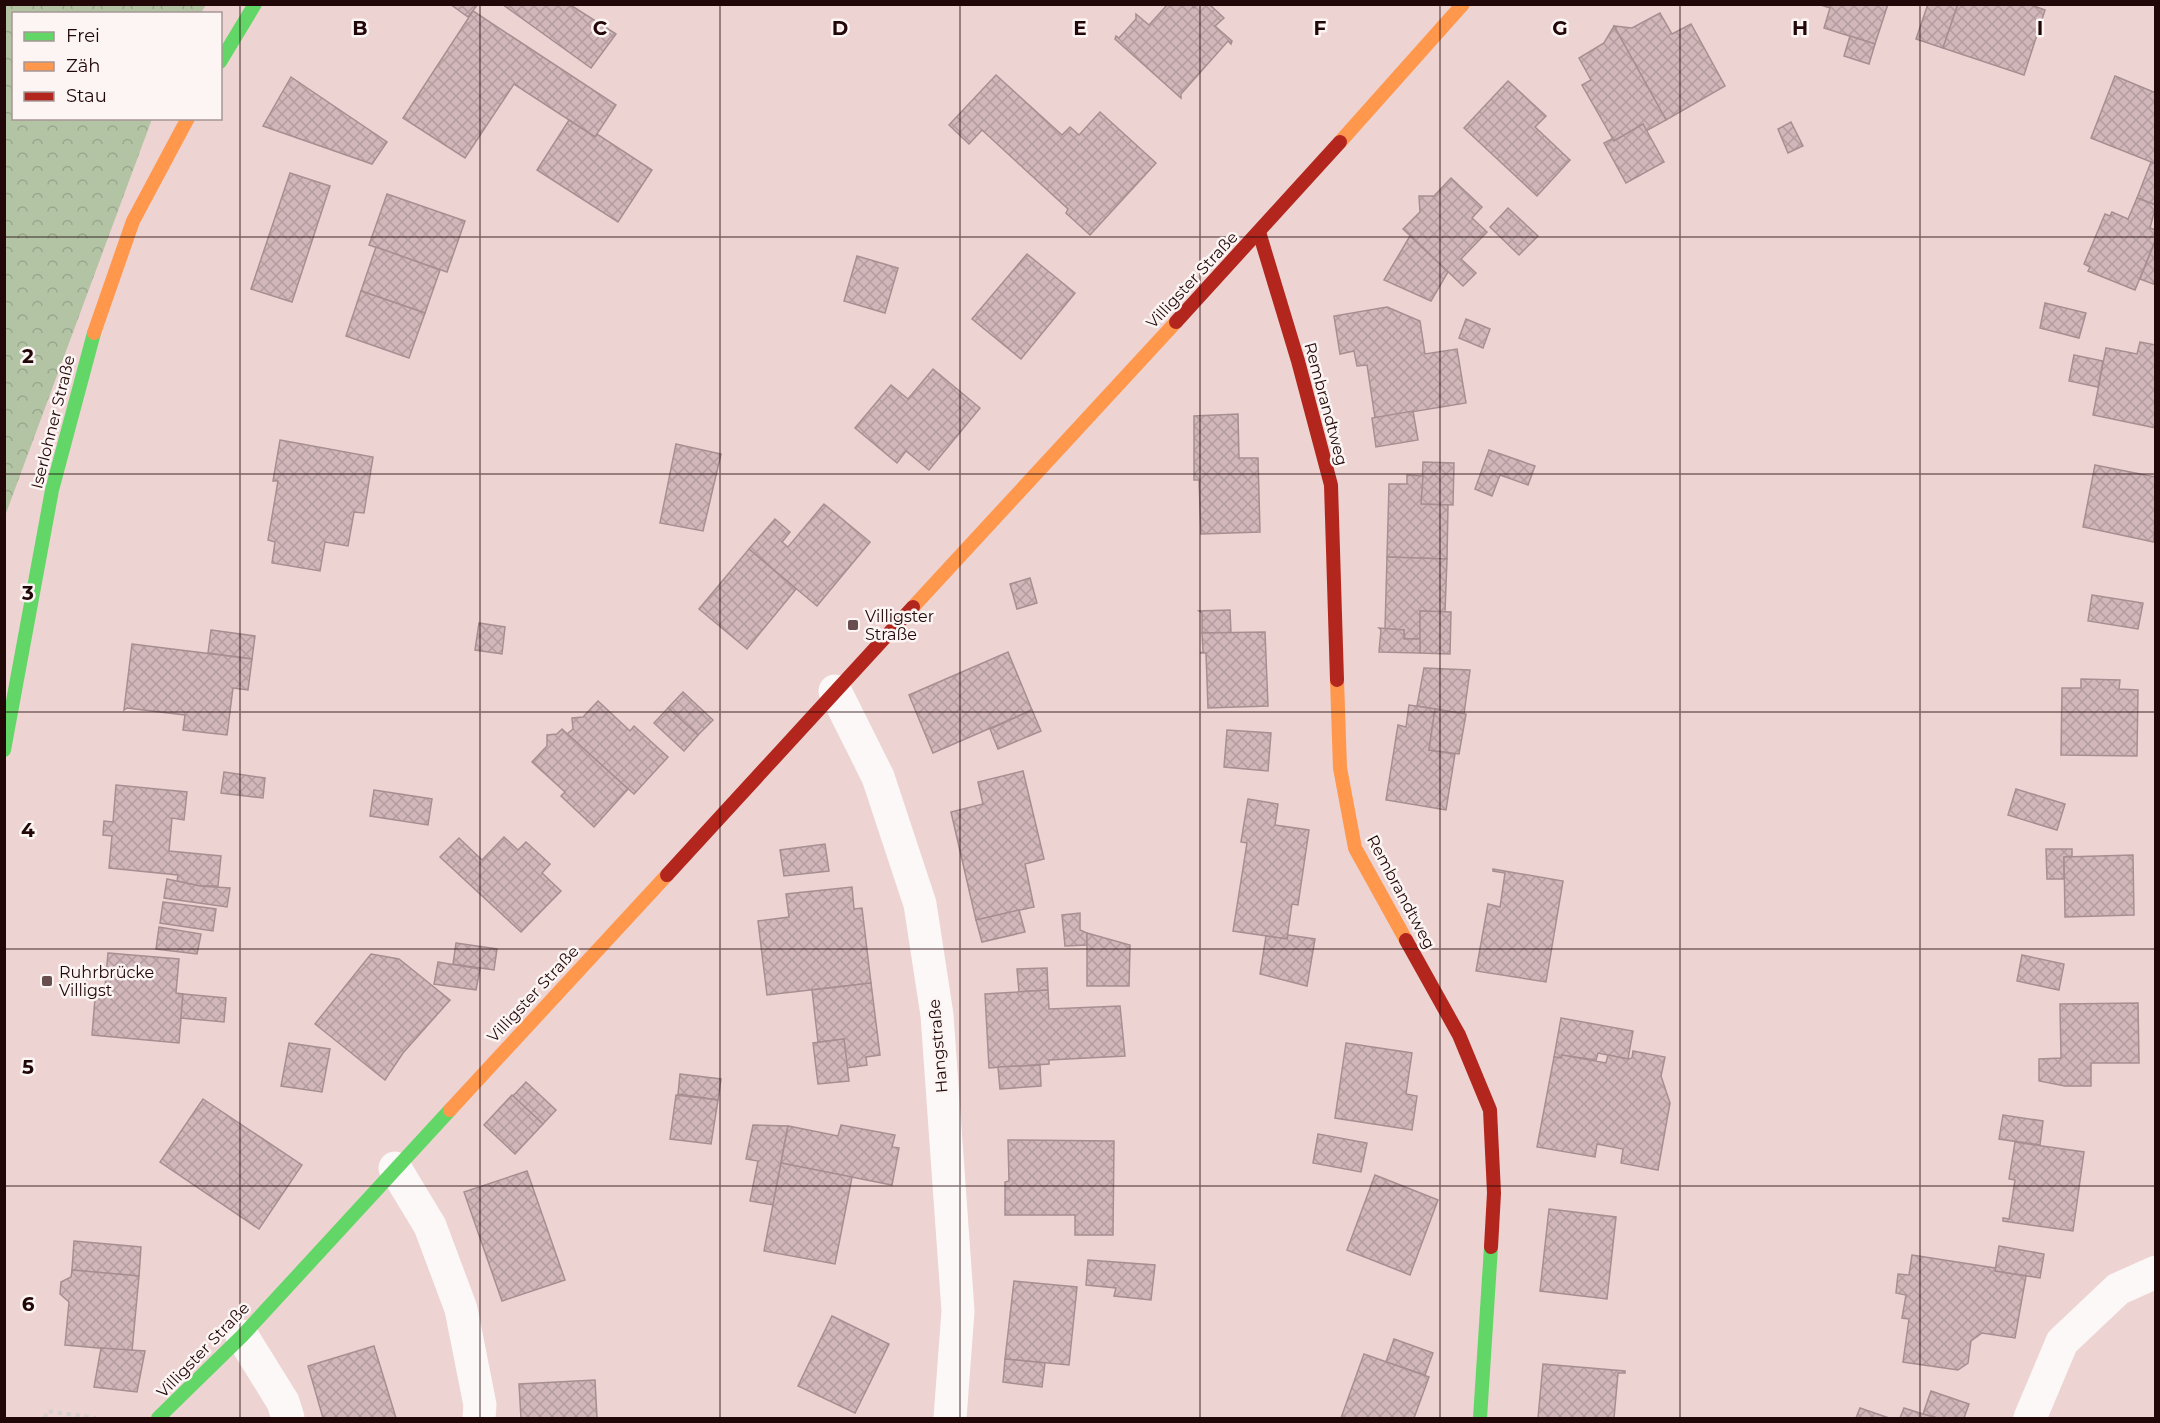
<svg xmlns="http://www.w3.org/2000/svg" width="2160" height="1423" font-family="Montserrat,sans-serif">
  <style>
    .park { fill: url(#park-crowns) }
    .building { fill: url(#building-cross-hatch); stroke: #a78f91; stroke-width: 1.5 }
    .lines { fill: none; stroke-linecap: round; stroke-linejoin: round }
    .path { stroke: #d6cecd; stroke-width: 4; stroke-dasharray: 4.5 4.5; stroke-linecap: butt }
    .street { stroke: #fcf8f8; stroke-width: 33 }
    .fast { stroke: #63d668; stroke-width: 14 }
    .slow { stroke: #ff974d; stroke-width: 14 }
    .jam { stroke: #b3261e; stroke-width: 14 }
    .grid { fill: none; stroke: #210707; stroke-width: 1.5; stroke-opacity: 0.55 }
    .poi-dot { fill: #684e4e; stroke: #fdf5f4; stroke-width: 2 }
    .labels { text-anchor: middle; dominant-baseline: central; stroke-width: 5; stroke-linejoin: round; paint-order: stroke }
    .street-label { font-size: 16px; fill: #210707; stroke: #fdf5f4 }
    .poi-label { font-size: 16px; fill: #210707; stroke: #fdf5f4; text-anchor: start }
    .grid-label { font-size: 20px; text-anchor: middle; font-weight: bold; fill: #210707; stroke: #fdf5f4; stroke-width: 5; stroke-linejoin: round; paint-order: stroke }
  </style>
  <defs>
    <pattern id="park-crowns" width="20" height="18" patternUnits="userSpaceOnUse" patternTransform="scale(1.5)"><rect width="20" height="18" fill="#b3c4a5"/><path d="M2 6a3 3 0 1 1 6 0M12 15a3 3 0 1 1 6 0" fill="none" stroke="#9aa78d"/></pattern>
    <pattern id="building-cross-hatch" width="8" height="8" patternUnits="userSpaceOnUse" patternTransform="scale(1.5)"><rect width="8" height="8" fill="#d1b7ba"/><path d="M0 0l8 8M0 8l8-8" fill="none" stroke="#b39c9e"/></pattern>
  </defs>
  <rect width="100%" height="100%" fill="#edd3d1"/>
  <path class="park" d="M5,4L206,5L200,14H14V118L152,119L5,516Z"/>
  <g class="building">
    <path d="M450,4H478L468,17Z"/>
    <path d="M502,4H569L616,34L591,68Z"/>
    <path d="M1168,4H1191L1194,8L1197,4H1209L1224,18L1215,26L1232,41L1231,44L1228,41L1181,94V98L1115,39L1116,36L1119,38L1136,19V14L1149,25Z"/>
    <path d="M1818,4H1888L1875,44L1824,28L1830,8Z"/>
    <path d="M1928,4H1958L1943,48L1916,39Z"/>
    <path d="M1958,4H2028L2045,10L2024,75L1943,48Z"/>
    <path d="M473,11L616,105L595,137L514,84L465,158L403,118Z"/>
    <path d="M1660,13L1672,34L1691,24L1725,86L1666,120L1614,26L1632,28Z"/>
    <path d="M1614,26L1666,120L1646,131L1643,124L1614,141L1582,85L1591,80L1579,58L1604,43Z"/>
    <path d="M1850,36L1875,44L1869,64L1844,56Z"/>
    <path d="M996,75L1062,135L1070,127L1079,135L1100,112L1156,163L1090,235L1066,213L1068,209L982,130L969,144L949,125Z"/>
    <path d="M2115,76L2156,93V164L2091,138Z"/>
    <path d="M291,77L387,142L372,164L263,126Z"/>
    <path d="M1508,81L1546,116L1535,127L1570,160L1537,196L1464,128Z"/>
    <path d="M569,120L595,137L597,134L652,170L618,222L537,170Z"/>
    <path d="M1791,122L1803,146L1788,153L1778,129Z"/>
    <path d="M1643,124L1664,162L1626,183L1604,143L1612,139L1614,141Z"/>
    <path d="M2151,162L2156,164V205L2137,198Z"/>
    <path d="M290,173L330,186L292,302L251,289Z"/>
    <path d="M1451,178L1482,207L1472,218L1487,232L1461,259L1476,273L1463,286L1403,229L1420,212L1419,196H1434Z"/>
    <path d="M387,194L465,221L447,272L369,245Z"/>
    <path d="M2137,198L2156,205L2150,228L2156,230V239L2135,290L2088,271L2090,267L2084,264L2105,214L2110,216L2112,212L2128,219Z"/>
    <path d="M1508,208L1538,236L1519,255L1490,227Z"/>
    <path d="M1410,236L1448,272L1431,301L1384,280Z"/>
    <path d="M2156,239V285L2140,279Z"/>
    <path d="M376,247L440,270L425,313L361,291Z"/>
    <path d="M1027,254L1075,293L1021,359L972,319Z"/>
    <path d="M857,256L898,268L885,313L844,301Z"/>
    <path d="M361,291L425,313L409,358L346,336Z"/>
    <path d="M2045,303L2086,313L2079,338L2040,328Z"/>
    <path d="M1387,307L1420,321L1425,354L1457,349L1466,403L1375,418L1367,365L1357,366L1354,351L1340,354L1334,316Z"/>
    <path d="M1466,319L1490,329L1483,348L1459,338Z"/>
    <path d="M2140,342L2156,345V428L2093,415L2106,348L2137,354Z"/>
    <path d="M2074,355L2103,361L2098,387L2069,381Z"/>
    <path d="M933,369L980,408L929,470L906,451L897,463L855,428L891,385L908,399Z"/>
    <path d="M1413,411L1418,440L1376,447L1372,418Z"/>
    <path d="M1238,414L1239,458H1258L1260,532L1201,534L1199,480H1194V416Z"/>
    <path d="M280,440L373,457L364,513L354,512L348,546L325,542L320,571L272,563L275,542L268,540L278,481H273Z"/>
    <path d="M676,444L721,454L703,531L660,523Z"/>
    <path d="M1489,450L1535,466L1528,485L1500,475L1492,496L1475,489Z"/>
    <path d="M1423,462L1454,463L1453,505L1421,504Z"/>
    <path d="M2095,465L2156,477L2154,542L2083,527Z"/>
    <path d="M1407,475L1423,476L1421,504L1448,505L1447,559L1387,557L1389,484H1407Z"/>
    <path d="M824,504L870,542L817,606L749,549L775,519L790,532L782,542L788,547Z"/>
    <path d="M749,549L796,589L747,649L699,609Z"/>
    <path d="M1387,557L1447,559L1445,612L1420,611V639H1404V630L1385,629Z"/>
    <path d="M1030,578L1037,603L1017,609L1010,584Z"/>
    <path d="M2092,595L2143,603L2138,629L2088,621Z"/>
    <path d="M1230,610L1231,633H1202V613L1199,611Z"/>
    <path d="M1420,611L1451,612L1450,654L1420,653Z"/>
    <path d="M479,623L505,627L502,654L475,650Z"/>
    <path d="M1379,628L1404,630V639H1420V653L1379,652L1381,630Z"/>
    <path d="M211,630L255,636L252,659L208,653Z"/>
    <path d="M1265,632L1268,706L1208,708L1206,653H1200L1203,652L1202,633Z"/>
    <path d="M132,644L252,659L248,690L233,688L227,735L183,730L185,715L127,708L124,710Z"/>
    <path d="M1008,652L1032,710L933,753L909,695Z"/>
    <path d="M1424,668L1470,670L1464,714L1417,706Z"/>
    <path d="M2081,679L2120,680L2119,689L2138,690L2137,756L2061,755L2062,688H2081Z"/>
    <path d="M683,692L713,720L698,735L668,708Z"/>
    <path d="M598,701L630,731L634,726L668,757L634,794L567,734L573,729L572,718L583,717Z"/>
    <path d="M1409,705L1435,709L1429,750L1455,754L1446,810L1386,800L1398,725L1406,727Z"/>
    <path d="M668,708L698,735L684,751L654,723Z"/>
    <path d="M1435,709L1466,714L1459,754L1429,750Z"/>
    <path d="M1032,710L1041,731L998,749L990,729Z"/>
    <path d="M562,729L628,789L594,827L561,796L565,792L532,762L547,746V735L557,734Z"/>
    <path d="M1227,730L1271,733L1268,771L1224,767Z"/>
    <path d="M1023,771L1044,859L1025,864L1034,907L976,920L951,812L983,804L978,782Z"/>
    <path d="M224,772L265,778L263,798L221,793Z"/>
    <path d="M116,785L187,792L184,820L172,818L169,851L221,856L218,886H200L177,881L178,875L109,868L112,836L103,835L104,821L113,822Z"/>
    <path d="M2016,789L2065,804L2057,830L2008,815Z"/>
    <path d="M374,790L432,799L428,825L370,816Z"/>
    <path d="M1248,799L1278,804L1275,825L1309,830L1298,905L1292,904L1287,939L1233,931L1247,843L1241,842Z"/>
    <path d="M504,837L518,850L526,842L550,864L542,873L561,891L521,932L440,857L459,838L482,860Z"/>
    <path d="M825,844L829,871L784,876L780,850Z"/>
    <path d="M2046,849H2072V856L2064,857V879H2047Z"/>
    <path d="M2133,855L2134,915L2065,917L2064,857Z"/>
    <path d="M1493,869L1563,881L1546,982L1476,971L1488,904L1500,907L1505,873L1493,871Z"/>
    <path d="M167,879L200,886L230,888L227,907L164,898Z"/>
    <path d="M852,887L854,909L862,908L871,983L767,995L758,921L789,917L786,894Z"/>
    <path d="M163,902L216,909L213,931L160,923Z"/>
    <path d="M1019,910L1025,932L982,942L976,920Z"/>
    <path d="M1080,913V930L1087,933V945L1065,946L1062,915Z"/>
    <path d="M159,927L201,934L197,954L156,949Z"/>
    <path d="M1087,933L1130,945L1129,986H1087Z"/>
    <path d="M1288,935L1315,939L1307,986L1260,974L1266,936L1287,939Z"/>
    <path d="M456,943L497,949L494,970L453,964Z"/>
    <path d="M108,953L179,959L176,993L183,994L179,1043L92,1035L96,986L105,987Z"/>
    <path d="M371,954L399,959L450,1000L403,1053L385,1080L315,1024Z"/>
    <path d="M2022,955L2064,964L2059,990L2017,981Z"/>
    <path d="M438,962L480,969L476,990L434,984Z"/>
    <path d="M1047,968L1048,990L1019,992L1017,969Z"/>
    <path d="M871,983L880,1055L866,1057L867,1065L847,1068L844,1039L818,1042L812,990Z"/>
    <path d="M1048,990L1049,1009L1120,1006L1125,1056L1049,1060V1064L989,1068L985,994Z"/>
    <path d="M183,994L226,998L224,1022L181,1018Z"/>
    <path d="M2138,1003L2139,1063H2091V1086H2065L2039,1081V1059L2061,1058L2060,1004Z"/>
    <path d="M1561,1018L1633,1031L1628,1059L1598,1053L1596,1060L1562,1055L1561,1058L1554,1057Z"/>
    <path d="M844,1039L849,1081L818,1084L813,1043Z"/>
    <path d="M289,1043L330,1049L322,1092L281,1086Z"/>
    <path d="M1346,1043L1412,1053L1406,1094L1417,1096L1412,1130L1335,1118Z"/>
    <path d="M1633,1051L1665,1057L1661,1076L1670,1103L1658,1170L1621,1163L1623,1149L1597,1144L1595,1157L1537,1147L1554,1057L1561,1058L1562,1055L1606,1063L1608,1055L1628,1059L1632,1058Z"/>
    <path d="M1040,1065L1041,1086L1000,1089L998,1067Z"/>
    <path d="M680,1074L721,1079L718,1100L678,1094Z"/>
    <path d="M526,1082L556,1110L543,1124L513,1096Z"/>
    <path d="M512,1095L543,1124L515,1154L484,1125Z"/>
    <path d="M676,1095L718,1100L711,1144L670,1139Z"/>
    <path d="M203,1099L302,1165L259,1229L160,1162Z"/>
    <path d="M2003,1115L2043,1121L2040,1145L1999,1139Z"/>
    <path d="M753,1125L788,1126L773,1205L750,1201L758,1161L746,1159Z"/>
    <path d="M841,1125L895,1135L892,1147L899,1148L892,1185L781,1163L788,1126L838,1136Z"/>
    <path d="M1318,1134L1367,1143L1361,1172L1313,1163Z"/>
    <path d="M1008,1140L1114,1141L1113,1235H1075V1215H1005V1182L1009,1181Z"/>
    <path d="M2015,1142L2084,1152L2073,1231L2003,1221V1218L2009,1219L2015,1180L2009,1179Z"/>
    <path d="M781,1163L852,1177L835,1264L764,1251Z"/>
    <path d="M527,1171L565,1280L502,1301L464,1192Z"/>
    <path d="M1375,1175L1438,1200L1410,1275L1347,1250Z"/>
    <path d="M1549,1209L1616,1217L1607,1299L1540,1291Z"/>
    <path d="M74,1241L141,1247L139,1276L72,1270Z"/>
    <path d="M1999,1246L2044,1254L2040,1278L1995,1271Z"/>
    <path d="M1912,1255L1995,1268V1271L2026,1276L2015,1338L1982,1333L1971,1341L1968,1363L1958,1370L1903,1362L1909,1319L1902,1318L1906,1295L1896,1293L1898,1274L1909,1275Z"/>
    <path d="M1088,1260L1155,1265L1151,1300L1114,1296L1116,1288L1086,1285Z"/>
    <path d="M72,1270L139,1276L132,1351L65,1345L69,1302L60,1294L61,1282L71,1277Z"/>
    <path d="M1014,1281L1077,1287L1069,1365L1005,1359Z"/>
    <path d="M832,1316L889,1344L855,1413L798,1386Z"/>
    <path d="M1394,1339L1433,1353L1425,1375L1386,1362Z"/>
    <path d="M374,1346L396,1418H323L308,1366Z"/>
    <path d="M101,1348L145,1351L137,1392L94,1387Z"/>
    <path d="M1364,1354L1429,1377L1414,1418H1341Z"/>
    <path d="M1005,1359L1045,1363L1042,1387L1003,1382Z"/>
    <path d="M1543,1364L1625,1371V1373H1618L1614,1418H1538Z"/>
    <path d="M595,1380L597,1418H521L519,1384Z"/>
    <path d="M1931,1391L1969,1404L1964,1418H1937L1923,1414Z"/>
    <path d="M1860,1408L1889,1418H1856Z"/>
    <path d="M1904,1408L1923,1414L1937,1418H1900Z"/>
  </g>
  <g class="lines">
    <path class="path" d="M45,1418L47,1411L96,1418"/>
    <g class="street">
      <path d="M835,691L878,777L920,904L937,1015L958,1311L950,1418"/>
      <path d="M395,1168L430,1226L461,1309L480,1405L479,1418"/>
      <path d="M242,1336L283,1402L288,1418"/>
      <path d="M2030,1418L2062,1342L2118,1289L2156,1272"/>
    </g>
    <g class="fast">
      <path d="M220,62L255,4"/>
      <path d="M4,750L52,490L94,333"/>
      <path d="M158,1418L242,1336L450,1110"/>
      <path d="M1480,1418L1491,1247"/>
    </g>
    <g class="slow">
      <path d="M1340,142L1463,4"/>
      <path d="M94,333L133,221L188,118"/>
      <path d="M913,607L1176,322"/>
      <path d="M1337,680L1340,768L1355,848L1406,940"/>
      <path d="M450,1110L667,875"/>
    </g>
    <g class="jam">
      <path d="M1259,232L1298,361L1331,485L1337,680"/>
      <path d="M1176,322L1340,142"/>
      <path d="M667,875L913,607"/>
      <path d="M1406,940L1459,1035L1490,1110L1494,1193L1491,1247"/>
    </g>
  </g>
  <path class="grid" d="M240,4V1418M480,4V1418M720,4V1418M960,4V1418M1200,4V1418M1440,4V1418M1680,4V1418M1920,4V1418M4,237H2156M4,474H2156M4,712H2156M4,949H2156M4,1186H2156"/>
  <g class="poi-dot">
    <rect x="847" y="619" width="12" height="12" rx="3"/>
    <rect x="41" y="975" width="12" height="12" rx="3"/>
  </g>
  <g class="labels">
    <g class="street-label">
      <text transform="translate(1192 280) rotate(-47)">Villigster Straße</text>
      <text transform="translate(1326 404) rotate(75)">Rembrandtweg</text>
      <text transform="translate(53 422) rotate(-76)">Iserlohner Straße</text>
      <text transform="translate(1401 892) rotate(62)">Rembrandtweg</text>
      <text transform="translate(533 994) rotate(-47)">Villigster Straße</text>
      <text transform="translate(938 1046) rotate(-95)">Hangstraße</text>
      <text transform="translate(203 1350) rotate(-46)">Villigster Straße</text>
    </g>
    <g class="poi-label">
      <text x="865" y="616">Villigster<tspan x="865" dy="18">Straße</tspan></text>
      <text x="59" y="972">Ruhrbrücke<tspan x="59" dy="18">Villigst</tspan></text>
    </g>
  </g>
  <g class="grid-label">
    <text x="360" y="35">B</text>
    <text x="600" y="35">C</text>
    <text x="840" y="35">D</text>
    <text x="1080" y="35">E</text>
    <text x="1320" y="35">F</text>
    <text x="1560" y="35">G</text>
    <text x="1800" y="35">H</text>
    <text x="2040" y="35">I</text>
    <text x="28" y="363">2</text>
    <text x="28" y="600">3</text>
    <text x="28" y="837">4</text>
    <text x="28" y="1074">5</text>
    <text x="28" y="1311">6</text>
  </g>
  <rect width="2160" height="1423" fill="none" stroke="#210707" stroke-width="12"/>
  <rect x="12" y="12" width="210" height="108" fill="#fdf5f4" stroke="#a59695" stroke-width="1.5"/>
  <rect x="24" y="32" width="30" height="9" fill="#63d668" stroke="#a59695" stroke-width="1.5"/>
  <text x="66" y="42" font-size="18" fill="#210707">Frei</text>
  <rect x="24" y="62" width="30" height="9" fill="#ff974d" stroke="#a59695" stroke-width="1.5"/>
  <text x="66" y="72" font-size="18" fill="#210707">Zäh</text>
  <rect x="24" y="92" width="30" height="9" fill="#b3261e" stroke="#a59695" stroke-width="1.5"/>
  <text x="66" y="102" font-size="18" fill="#210707">Stau</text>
</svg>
